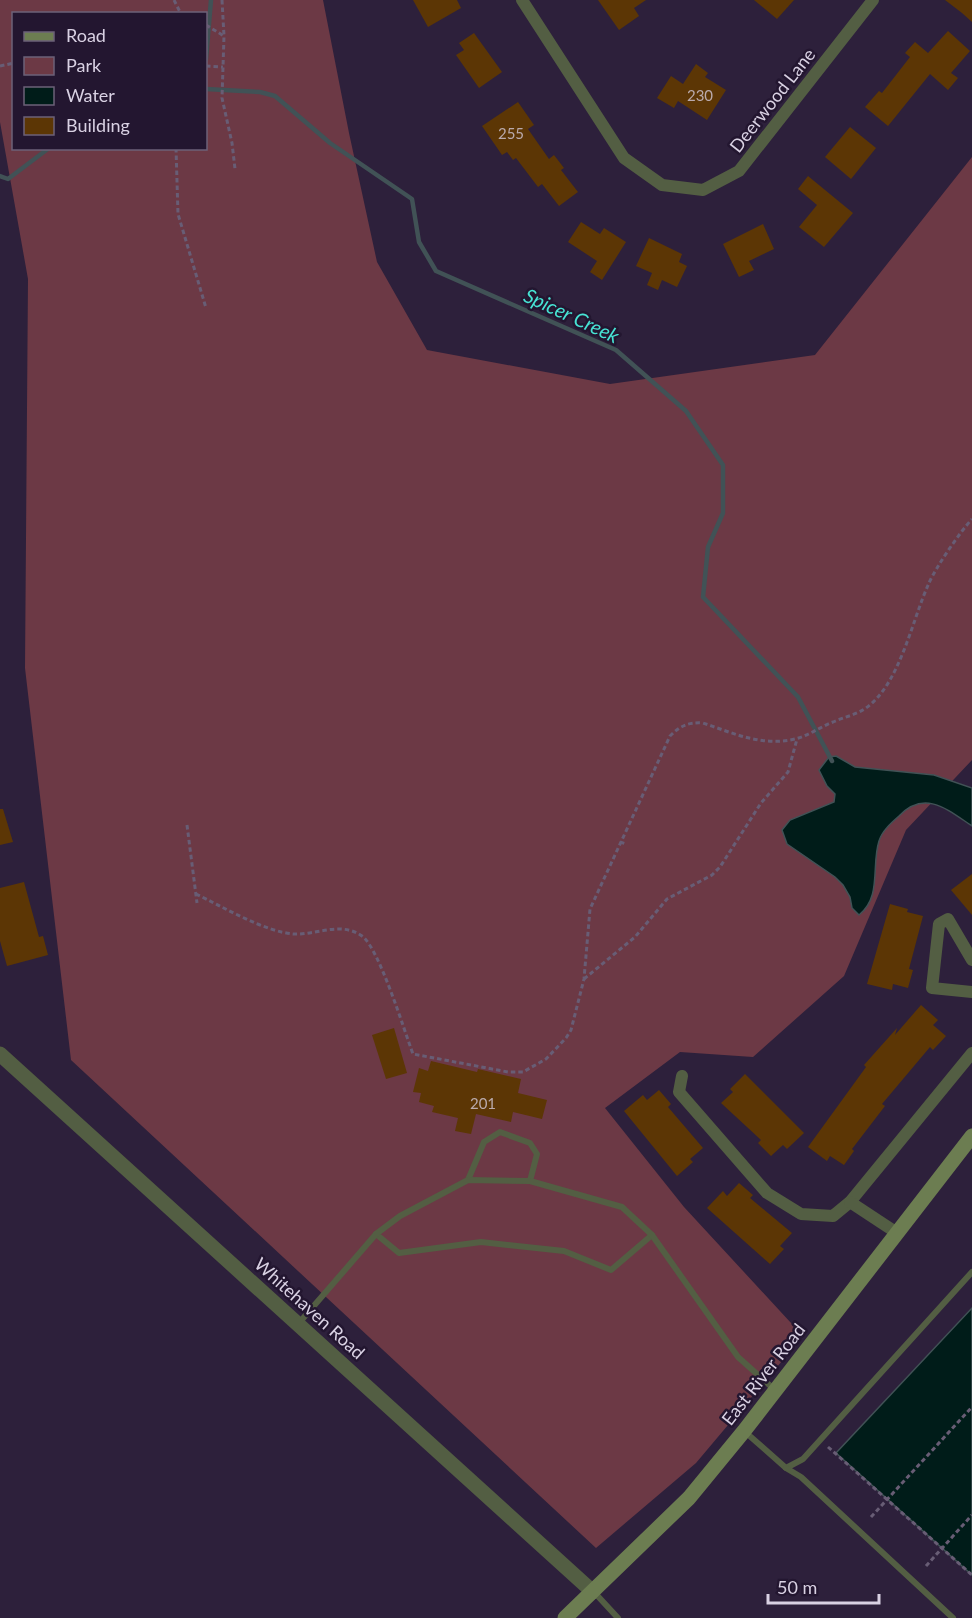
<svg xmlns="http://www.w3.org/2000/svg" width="972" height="1618" font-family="Lato,sans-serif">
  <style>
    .green { fill: #6c3945; fill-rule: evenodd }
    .water { fill: #001c19; stroke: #415256; stroke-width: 1.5 }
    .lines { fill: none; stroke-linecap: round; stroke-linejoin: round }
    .stream { stroke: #415256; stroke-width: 4.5 }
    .building { fill: #5c3605 }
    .path { stroke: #685d75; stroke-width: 3; stroke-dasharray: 4.5 3; stroke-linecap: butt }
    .service { stroke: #535e43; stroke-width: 6 }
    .minor { stroke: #535e43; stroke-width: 12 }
    .tertiary { stroke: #535e43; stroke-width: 15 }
    .secondary { stroke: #6c7d51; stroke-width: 15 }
    .labels { text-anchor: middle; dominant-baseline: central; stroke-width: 5; stroke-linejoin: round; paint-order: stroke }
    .number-label { font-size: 15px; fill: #baaaac }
    .street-label { font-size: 18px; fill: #d9d1e3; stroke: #231630 }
    .water-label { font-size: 20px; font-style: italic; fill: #47e3d4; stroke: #231630 }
  </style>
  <rect width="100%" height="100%" fill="#2d203b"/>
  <path class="green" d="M0,0H323L349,133L377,262L427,350L610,384L815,355L972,157V760L906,830L844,976L753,1057L680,1052L605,1108L684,1207L803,1336L696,1463L596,1548L71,1060L25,668L28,279L0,122ZM14,14H206V148H14Z"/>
  <g class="water">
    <path d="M836,756L855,767L934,775L972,788V826C948,810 925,789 899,816C891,823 882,831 879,841C871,866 882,897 859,915L852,908L850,897L843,885L835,877L787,844L782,830L790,820L834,802L835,794L827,786L819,770L829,757Z"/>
    <path d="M972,1308V1575L836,1453Z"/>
  </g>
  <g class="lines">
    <g class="stream">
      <path d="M206,59L211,0"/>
      <path d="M206,89L260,92L275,96L330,143L412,199L419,242L436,271L616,350L686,411L723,465V513L708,547L703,597L798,697L832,761"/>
      <path d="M0,176L8,179L49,148"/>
    </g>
  </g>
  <g class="building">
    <path d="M413,0H457L461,8L428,27Z"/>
    <path d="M598,0H646L634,8L639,16L619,30Z"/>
    <path d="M754,0H794L777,19Z"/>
    <path d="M945,0H972V22L962,13Z"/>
    <path d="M948,31L970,51L951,73L958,78L948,90L930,74L888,126L865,107L879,91L882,93L910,57L905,53L915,42L928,53Z"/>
    <path d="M474,33L502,72L479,88L456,55L464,50L459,43Z"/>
    <path d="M696,64L708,73L705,77L726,90L707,120L678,101L674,108L657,98L671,76L683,84Z"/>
    <path d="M518,102L534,125L528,129L549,159L554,155L564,168L561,170L578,192L559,206L542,184L538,187L516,158L513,160L507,152L502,155L482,126Z"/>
    <path d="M850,127L876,148L851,179L825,157Z"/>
    <path d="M808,176L853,213L824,247L799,227L817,205L798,189Z"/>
    <path d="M581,222L600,234L604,228L626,242L602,280L590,272L597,261L568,242Z"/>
    <path d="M763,224L774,249L749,261L754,270L739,277L723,244Z"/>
    <path d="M649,238L682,254L679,262L687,266L677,287L662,280L658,290L647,285L652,273L636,266Z"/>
    <path d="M0,809H3L13,842L0,845Z"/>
    <path d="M972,874V915L951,890Z"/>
    <path d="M24,882L39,937L43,936L48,955L7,966L0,941V888Z"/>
    <path d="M890,904L908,909L907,912L923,916L909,969L913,970L908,988L893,984L892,990L867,984Z"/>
    <path d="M921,1005L938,1020L933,1025L946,1036L933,1050L930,1047L882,1104L885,1106L852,1149L854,1151L844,1165L830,1156L827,1161L808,1147L866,1067L864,1065L897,1028L895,1035Z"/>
    <path d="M394,1028L407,1073L386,1079L372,1035Z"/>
    <path d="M431,1061L477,1072L478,1069L521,1079L518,1093L547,1100L542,1119L513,1112L511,1122L476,1114L471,1134L455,1131L458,1118L432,1112L434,1106L419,1102L421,1093L413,1092L419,1068L428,1071Z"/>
    <path d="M745,1074L804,1133L787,1149L783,1145L771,1156L758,1143L761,1140L721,1103L733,1092L730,1089Z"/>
    <path d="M659,1090L671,1104L668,1107L703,1148L690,1159L693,1162L677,1176L624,1111L643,1095L647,1100Z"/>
    <path d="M739,1183L753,1195L750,1198L792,1233L780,1246L784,1249L770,1264L707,1208L723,1191L727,1196Z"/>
  </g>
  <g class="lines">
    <g class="path">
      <path d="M174,0L181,14"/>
      <path d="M222,0L224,36L222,98L232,143L235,169"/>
      <path d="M206,25L224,36"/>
      <path d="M0,66L14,63"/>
      <path d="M206,66L223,67"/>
      <path d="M176,148L178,214L206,308"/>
      <path d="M187,825L197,903"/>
      <path d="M620,842L626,844"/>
      <path d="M196,894C223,907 265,932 294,934C316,935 341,921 362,936C379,948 404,1030 413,1054L508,1072H523L546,1059L566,1038L571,1030L584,979L590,909L670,736C680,726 688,722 703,723C733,733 762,747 795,739C808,736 820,727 833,722C844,717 856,715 866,708C900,684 912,620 929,583C936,567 960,532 972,519"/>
      <path d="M584,979L635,937L667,899L712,875L720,867L761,803L788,772L797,739"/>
      <path d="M828,1447L972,1575"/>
      <path d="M871,1517L972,1407"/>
      <path d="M926,1566L972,1515"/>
    </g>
    <g class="service">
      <path d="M468,1180L484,1142L500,1132L530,1143L537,1154L530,1181"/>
      <path d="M376,1234L399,1253L481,1242L564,1251L611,1270L652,1235"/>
      <path d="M299,1323L376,1234L400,1216L468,1180L530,1181L622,1207L652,1235L738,1357L775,1390"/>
      <path d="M744,1431L786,1468L803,1459L972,1272"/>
      <path d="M786,1468L801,1477L953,1618"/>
      <path d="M594,1592L618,1618"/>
    </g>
    <g class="minor">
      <path d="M522,0L624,158L662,185L703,190L739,171L873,0"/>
      <path d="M972,960L948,919L939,924L932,988L972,992"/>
      <path d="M682,1076L679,1092L767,1193L801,1214L833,1216L850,1202L972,1053"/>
      <path d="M850,1202L897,1233"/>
    </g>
    <path class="tertiary" d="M0,1054L593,1592"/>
    <path class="secondary" d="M565,1618L689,1498L744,1431L972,1136"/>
  </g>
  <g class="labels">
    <g class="number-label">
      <text x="700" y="95">230</text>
      <text x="511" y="133">255</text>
      <text x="483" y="1103">201</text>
    </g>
    <g class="street-label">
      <text transform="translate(772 100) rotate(-52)">Deerwood Lane</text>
      <text transform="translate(310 1308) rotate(42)">Whitehaven Road</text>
      <text transform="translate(763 1374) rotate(-52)">East River Road</text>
    </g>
    <g class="water-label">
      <text transform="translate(572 315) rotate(25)">Spicer Creek</text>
    </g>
  </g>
  <rect x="12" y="12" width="195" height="138" fill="#231630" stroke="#6c6178" stroke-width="1.5"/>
  <rect x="24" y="32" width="30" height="9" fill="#6c7d51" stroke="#6c6178" stroke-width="1.5"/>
  <text x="66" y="42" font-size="18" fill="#d9d1e3">Road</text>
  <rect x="24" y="57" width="30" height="18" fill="#6c3945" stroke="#6c6178" stroke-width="1.5"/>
  <text x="66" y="72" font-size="18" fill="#d9d1e3">Park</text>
  <rect x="24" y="87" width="30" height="18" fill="#001c19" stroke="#6c6178" stroke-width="1.5"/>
  <text x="66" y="102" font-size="18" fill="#d9d1e3">Water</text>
  <rect x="24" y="117" width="30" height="18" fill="#5c3605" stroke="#6c6178" stroke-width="1.5"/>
  <text x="66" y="132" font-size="18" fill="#d9d1e3">Building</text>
  <path d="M768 1594v9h111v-9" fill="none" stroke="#d9d1e3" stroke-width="3"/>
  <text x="777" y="1594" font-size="18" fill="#d9d1e3" stroke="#231630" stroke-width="4.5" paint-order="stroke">50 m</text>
</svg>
